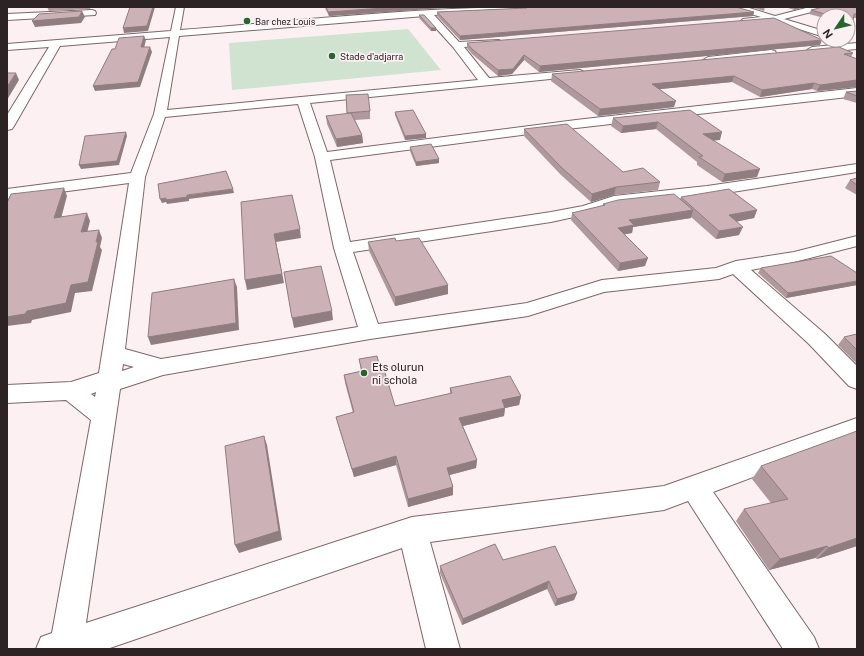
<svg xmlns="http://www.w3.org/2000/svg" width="864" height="656" font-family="'Public Sans',sans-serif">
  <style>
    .green { fill: #cfe3d0 }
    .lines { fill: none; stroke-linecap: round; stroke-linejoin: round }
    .street-casing { stroke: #7e666a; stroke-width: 2 }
    .street { fill: #fff; fill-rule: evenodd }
    .wall { fill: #af999d }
    .shaded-wall { fill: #8f7d7f }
    .building { fill: #ccb2b6; stroke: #8f7d7f }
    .poi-dot { fill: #26652f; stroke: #fcf0f2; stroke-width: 1.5 }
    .labels { text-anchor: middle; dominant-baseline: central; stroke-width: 3.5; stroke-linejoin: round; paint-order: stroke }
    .far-poi-label { font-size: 9px; fill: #2d2324; stroke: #fcf0f2; text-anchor: start }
    .poi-label { font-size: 11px; fill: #2d2324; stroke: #fcf0f2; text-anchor: start }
  </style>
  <rect width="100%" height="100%" fill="#fcf0f2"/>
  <path class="green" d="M408,29L441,70L232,90L229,43Z"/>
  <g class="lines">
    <defs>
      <g id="street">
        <path d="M176,7H184L180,30C297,21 414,7 531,7L527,10L434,15L459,42L499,40L501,42L499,44L496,45L464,47L489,78L580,70L586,73L580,76L310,103L327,152L576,120L857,88V96L576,128L330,160L350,242L551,212L583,206L614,196L707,186L857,164V172L707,196L616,206L592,213L551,222L353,252L378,324L527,303L602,280L716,268L736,261L794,252L857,236V246L794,262L751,270L825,334L857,366V389L849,386L809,344L733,274L719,279L604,292L528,316L370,339L163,375L120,389L86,623L412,517L664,486L857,418V438L713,492L814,637L819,649H783L688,501L664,510L430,542L460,649H426L402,548L107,649H36L41,637L52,633L91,420L66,400L7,403V385L71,382L99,373L129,183L7,199V189L131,173L154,114L170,37L60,46L14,126L12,129L7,130V115L49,47L7,50V44L171,31ZM425,16L453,47L478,80L167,110L179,36ZM298,104L315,157L334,248L358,327L161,359L125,349L145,177L165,117ZM123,364L134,367L122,371ZM96,392L95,397L91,394Z"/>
        <path d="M733,7H746L775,16L810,7H824L823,9L784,19L824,31V37L774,21L743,23L741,21L743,19L761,17L734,9Z"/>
        <path d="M92,10L95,11L96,13L95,15L7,20V14Z"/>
        <path d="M857,43V49L812,53L807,50L812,47Z"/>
        <path d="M771,50L775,51L776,53L775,55L708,63L703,60L708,57Z"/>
      </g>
    </defs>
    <use href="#street" class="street-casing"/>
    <use href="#street" class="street"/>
  </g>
  <g class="wall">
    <path d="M47,7H91L90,9L49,11Z"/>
    <path d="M320,7H483L443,8L329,16L325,8H320Z"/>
    <path d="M751,7H765L764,11Z"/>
    <path d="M785,7H804L794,10Z"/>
    <path d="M857,7V18H854L853,23L851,27L848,26V16H824V18L809,14L811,10Z"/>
    <path d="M527,8L754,12L753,16L460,40L437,16V12Z"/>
    <path d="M419,15L436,28V31H431L419,18Z"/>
    <path d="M467,43L820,45L539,72L524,60L512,74L498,76L472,54L467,48Z"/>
    <path d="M853,53L851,57L857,59V87L817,91L812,89L760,97L732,82L660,89L674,107L598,116L551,81L552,74Z"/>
    <path d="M857,91V103L843,99L846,92Z"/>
    <path d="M346,95L370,111V119L355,120L362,135L363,143L337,147L327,124L326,116L347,114Z"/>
    <path d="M690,110L720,140H713L757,177L722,182L697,165V162L656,129L621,133L611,126L613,118Z"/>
    <path d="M395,112L426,134V138L405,140L395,115Z"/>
    <path d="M524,129L623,172L660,182L658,190L614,195L591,202L561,175L524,136Z"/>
    <path d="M410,147L439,159V163L416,166L410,151Z"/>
    <path d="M857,178V195L845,188L850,180Z"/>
    <path d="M681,197L757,210L754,218L736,221L739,235L716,239L691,217V218L633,227L632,233L624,234L645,266L618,271L571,220L572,213L603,206V204L680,199Z"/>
    <path d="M396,241L448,285V294L395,306L369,251L368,242Z"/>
    <path d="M761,268L857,273V285L786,298L758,273Z"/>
    <path d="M857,334V364L838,345L844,337Z"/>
    <path d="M359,359L380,367L395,406L450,394V388L521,396L519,405L505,408L504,416L463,426L477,460L476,468L449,475L453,487V495L408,507L396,465L354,477L338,425L336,417L353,413L345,383L344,375L361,371Z"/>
    <path d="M857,431V546L817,559L815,558L769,570L736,521L744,509L771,503L752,479L761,466Z"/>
    <path d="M503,560L577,593L574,600L555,606L547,589L462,625L440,573V566Z"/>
  </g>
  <g class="shaded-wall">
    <path d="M153,7H155L148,31L124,33L123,28Z"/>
    <path d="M398,7H443V8L329,16L328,12Z"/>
    <path d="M795,7H804L794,10Z"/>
    <path d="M82,11L85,17L81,23L35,27L32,21Z"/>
    <path d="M754,12L753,16L460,40V36Z"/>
    <rect x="431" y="28" width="5" height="3"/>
    <path d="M144,36L146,40L143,52L141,47Z"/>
    <path d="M822,40L820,45L539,72L540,66Z"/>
    <path d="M150,47L152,52L140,87L95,91L93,86Z"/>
    <path d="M524,55V60L512,74L498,76V70Z"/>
    <path d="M16,73L19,80L7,100V87Z"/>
    <path d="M734,76L732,82L651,90L652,84Z"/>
    <path d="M857,80V87L817,91L820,85Z"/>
    <path d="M814,83L812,89L760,97L762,90Z"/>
    <path d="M676,101L674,107L598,116L600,109Z"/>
    <path d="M658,122L656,129L621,133L623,126Z"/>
    <path d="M126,132L127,136L119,165L81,169L79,165Z"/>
    <path d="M722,132L720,140L701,142L703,134Z"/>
    <path d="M426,134V138L405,140V136Z"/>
    <path d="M362,135L363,143L337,147L336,139Z"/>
    <path d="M439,159V163L416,166V162Z"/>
    <path d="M760,169L757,177L722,182L725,174Z"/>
    <path d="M616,187L614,195L591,202L592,194Z"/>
    <path d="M64,188L67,196L59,226L54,218Z"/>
    <path d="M233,189L234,193L189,199V201L167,204L166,202L162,203L160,199Z"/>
    <path d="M693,210L691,218L633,227L632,233L616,236L618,228L629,220Z"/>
    <path d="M757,210L754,218L726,224L729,215Z"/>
    <path d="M87,213L90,221L85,241L81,232Z"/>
    <path d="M743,227L739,235L716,239L719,231Z"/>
    <path d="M300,229L301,238L276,242L284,283L247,290L245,280L274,234Z"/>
    <path d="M99,230L102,238L100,247L102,250L92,291L75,293L71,312L32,320L31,323L7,326V317L27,311L71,285L96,242Z"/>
    <path d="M648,258L645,266L618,271L620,263Z"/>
    <path d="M234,279L237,287L239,330L151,345L148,337Z"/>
    <path d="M857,281V285L786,298L788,293Z"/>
    <path d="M448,285V294L395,306V297Z"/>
    <path d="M332,311L333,320L294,328L292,318Z"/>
    <path d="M521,396L519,405L505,408L504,416L459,427V418L502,400Z"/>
    <path d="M264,436L267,445L282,540L239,553L235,545Z"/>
    <path d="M396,456V465L354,477L352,469Z"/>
    <path d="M477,460L476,468L446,476L447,468Z"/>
    <path d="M453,487V495L408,507V499Z"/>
    <path d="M857,538V546L817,559L828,548Z"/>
    <path d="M827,546L815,558L769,570L780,559Z"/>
    <path d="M549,581L547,589L462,625L463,619Z"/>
    <path d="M577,593L574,600L555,606L557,599Z"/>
  </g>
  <g class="building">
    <path d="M130,7H153L147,26L123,28Z"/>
    <path d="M326,7H398L328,12Z"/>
    <path d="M528,7H736L754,12L460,36L437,12L527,8Z"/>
    <path d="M823,7H857V14H854L853,23L848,21V16H831L811,10Z"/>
    <path d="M82,11L79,17L32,21L39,14Z"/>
    <path d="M419,15H424L436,28H431Z"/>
    <path d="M774,18L822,40L540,66L524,55L513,69L498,70L472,49L467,43Z"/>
    <path d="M144,36L141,47H150L138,82L93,86L112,49H115L119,38Z"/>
    <path d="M839,47L853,53L844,54L857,59V80L820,85L814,83L762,90L734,76L652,84L676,101L600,109L552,74Z"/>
    <path d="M7,73H16L7,87Z"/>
    <path d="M857,91V96L846,92Z"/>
    <path d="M368,94L370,111L347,113L346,95Z"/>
    <path d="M413,110L426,134L405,136L395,112Z"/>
    <path d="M690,110L722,132L703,134L760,169L725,174L699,157L703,156L658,122L623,126L613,118Z"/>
    <path d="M351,113L362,135L336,139L326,116Z"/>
    <path d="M567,124L623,172L643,168L660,182L616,187L592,194L562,168L524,129Z"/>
    <path d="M126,132L117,161L79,165L85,136Z"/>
    <path d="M431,144L439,159L416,162L410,147Z"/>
    <path d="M226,171L233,189L187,195V197L166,200V198L160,199L158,184Z"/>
    <path d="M857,178V185L850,180Z"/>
    <path d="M64,188L54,218L87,213L81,232L99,230L96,242H98L88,282L71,285L66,303L27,311L25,314L7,317V203L11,194Z"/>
    <path d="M729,189L757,210L729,215L743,227L719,231L681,197Z"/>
    <path d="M674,194L693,210L629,220L634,225L618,228L648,258L620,263L572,213L605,205L603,204L618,200Z"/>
    <path d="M292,195L300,229L274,234L282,274L245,280L241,202Z"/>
    <path d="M395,238L396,241L419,238L448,285L395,297L368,242Z"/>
    <path d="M831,256L857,273V281L788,293L761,268Z"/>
    <path d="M321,266L332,311L292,318L284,272Z"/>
    <path d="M234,279L236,323L148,337L152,293Z"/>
    <path d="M857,334V350L844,337Z"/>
    <path d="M377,356L380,367L383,366L395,406L452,393L450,388L510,376L521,396L502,400L505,408L459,418L477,460L447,468L453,487L408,499L396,456L352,469L336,417L354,412L344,375L362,371L359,359Z"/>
    <path d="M857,431V538L828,548L827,546L780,559L744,509L788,499L761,466Z"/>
    <path d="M264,436L279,531L235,545L225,446Z"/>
    <path d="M495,544L503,560L555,546L577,593L557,599L549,581L463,619L440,566Z"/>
  </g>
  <g class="poi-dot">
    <circle cx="247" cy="21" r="4"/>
    <circle cx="332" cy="56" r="4"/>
    <circle cx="364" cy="373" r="4"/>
  </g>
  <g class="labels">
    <g class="far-poi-label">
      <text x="255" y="21">Bar chez Louis</text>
      <text x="340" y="56">Stade d'adjarra</text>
    </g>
    <g class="poi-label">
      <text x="372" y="367">Ets olurun<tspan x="372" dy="13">ni schola</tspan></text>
    </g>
  </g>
  <rect width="864" height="656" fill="none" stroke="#2d2324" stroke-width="16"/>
  <g transform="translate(836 28) rotate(235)"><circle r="19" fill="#fcf0f2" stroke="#a99ea0"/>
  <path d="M0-3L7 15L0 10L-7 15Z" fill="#26652f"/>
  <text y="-6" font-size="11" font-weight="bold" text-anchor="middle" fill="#2d2324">N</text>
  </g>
</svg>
